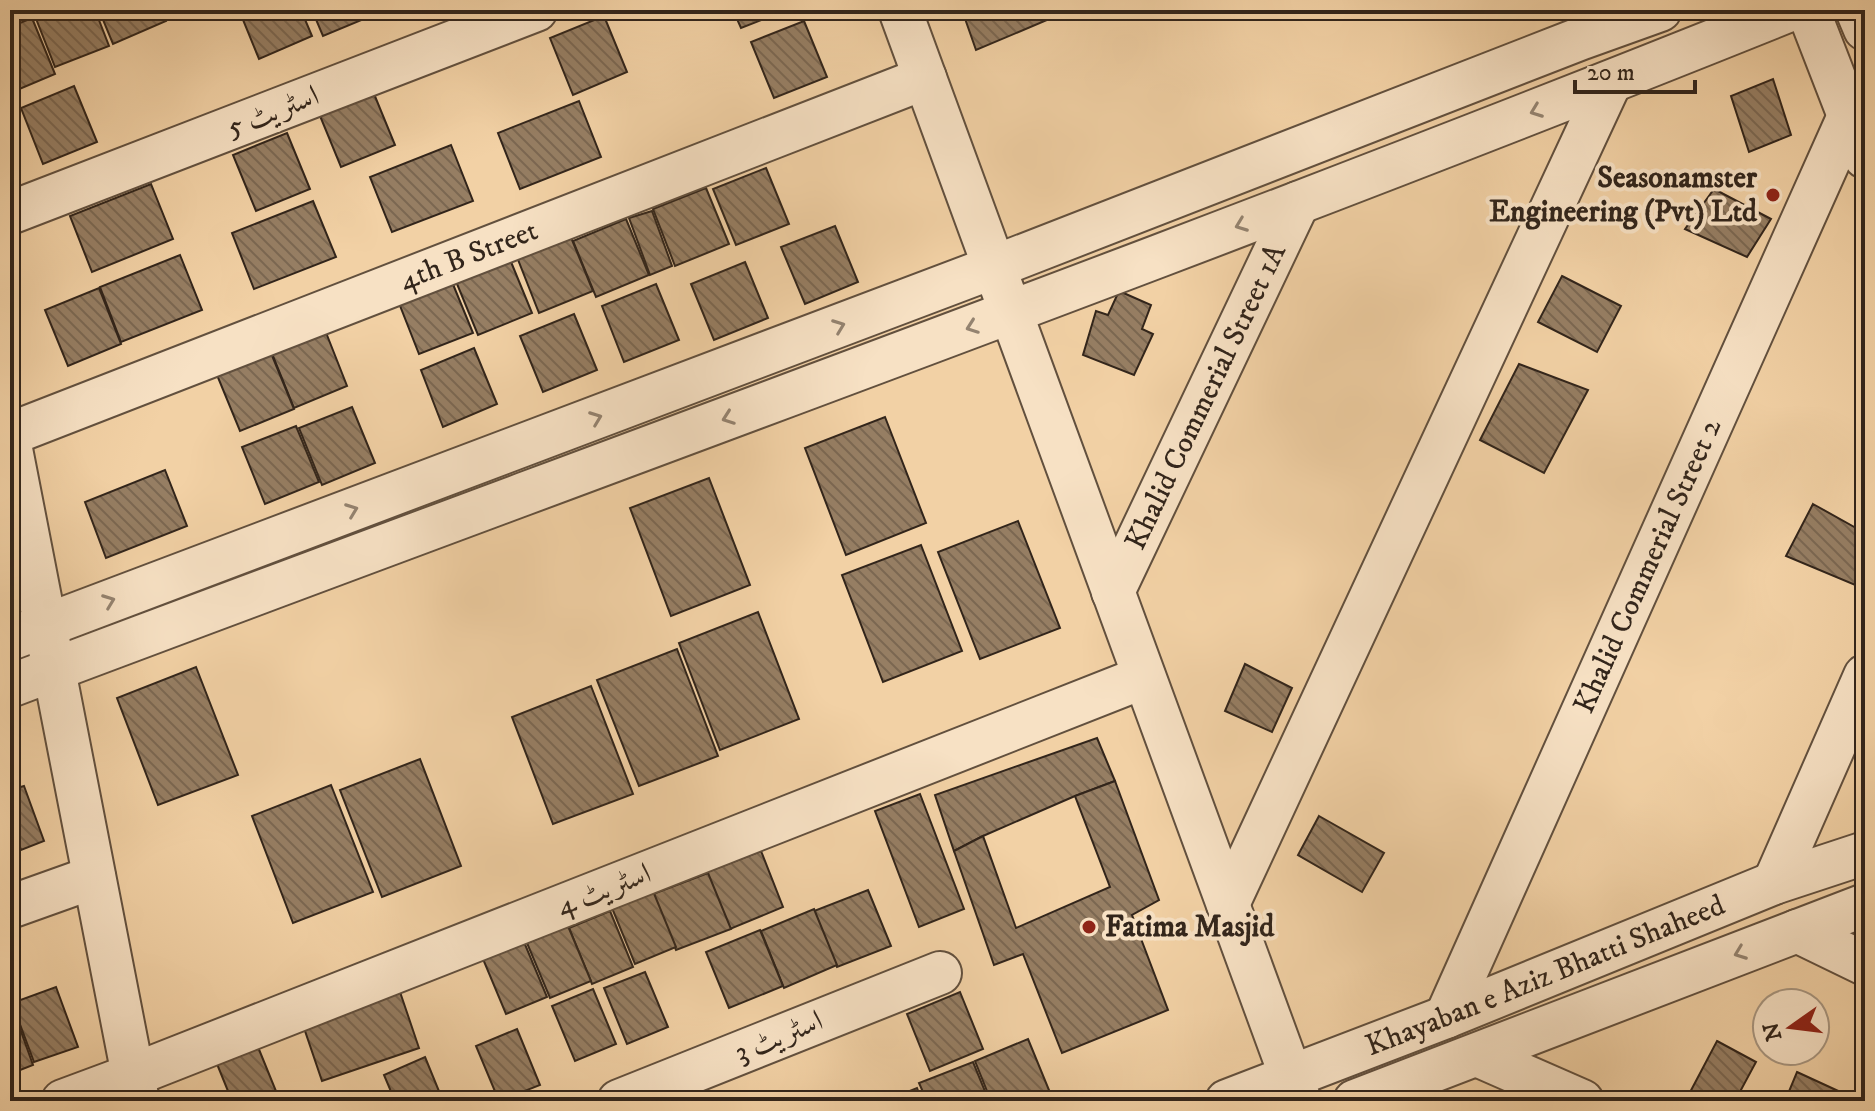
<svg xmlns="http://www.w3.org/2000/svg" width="1875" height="1111" font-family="'IM FELL DW Pica',Amiri,serif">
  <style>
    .building { fill: url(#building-back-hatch); stroke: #32251b; stroke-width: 2 }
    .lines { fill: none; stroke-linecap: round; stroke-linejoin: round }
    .minor-casing { stroke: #62503e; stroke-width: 46 }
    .minor { stroke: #f7e1c4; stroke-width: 42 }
    .oneway { stroke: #948370 }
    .poi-dot { fill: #8f2418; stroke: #f7e1c4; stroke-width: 3 }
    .labels { text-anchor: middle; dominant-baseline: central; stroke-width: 8; stroke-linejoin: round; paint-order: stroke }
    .street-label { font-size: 30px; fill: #32251b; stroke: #f7e1c4 }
    .poi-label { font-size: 30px; font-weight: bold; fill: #32251b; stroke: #f7e1c4; text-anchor: end }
  </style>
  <defs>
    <pattern id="building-back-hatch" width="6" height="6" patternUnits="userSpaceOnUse" patternTransform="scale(2)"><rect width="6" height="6" fill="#967e63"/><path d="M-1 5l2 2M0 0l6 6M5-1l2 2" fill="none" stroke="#7b6751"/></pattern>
  </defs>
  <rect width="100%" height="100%" fill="#f2d1a5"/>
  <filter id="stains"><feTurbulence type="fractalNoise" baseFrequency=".0025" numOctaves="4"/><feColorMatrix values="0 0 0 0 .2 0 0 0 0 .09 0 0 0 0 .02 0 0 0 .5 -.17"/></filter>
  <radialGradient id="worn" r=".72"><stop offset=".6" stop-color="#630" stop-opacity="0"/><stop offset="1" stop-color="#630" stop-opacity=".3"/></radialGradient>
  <g class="building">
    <path d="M35,10H95L109,46L55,67L33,11Z"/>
    <path d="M99,10H162L166,21L113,44Z"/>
    <path d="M239,10H301L312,36L259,59Z"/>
    <path d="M312,10H375L376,14L323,36Z"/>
    <path d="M733,10H787L741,28Z"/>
    <path d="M962,10H1043L1047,20L976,50Z"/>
    <path d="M604,16L627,72L573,95L550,38Z"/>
    <path d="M32,18L55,74L10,93V27Z"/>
    <path d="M804,21L827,77L774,98L751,42Z"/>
    <path d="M1773,79L1791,135L1749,152L1731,96Z"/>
    <path d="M74,86L97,142L43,164L21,108Z"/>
    <path d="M372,89L395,145L341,167L318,111Z"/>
    <path d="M579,101L601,157L520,189L498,133Z"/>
    <path d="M287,133L310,189L256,211L233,155Z"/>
    <path d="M451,145L473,201L392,232L370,177Z"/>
    <path d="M766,168L789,224L736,245L713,189Z"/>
    <path d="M151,184L173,239L92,272L70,216Z"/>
    <path d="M706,188L729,244L675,266L653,209Z"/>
    <path d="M1714,189L1771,219L1747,257L1685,229Z"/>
    <path d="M313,201L336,257L254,289L232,233Z"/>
    <path d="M652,211L672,266L650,275L629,218Z"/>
    <path d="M626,219L649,275L596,297L573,241Z"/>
    <path d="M835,226L858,282L805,304L781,247Z"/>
    <path d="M570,235L593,291L539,313L517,257Z"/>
    <path d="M180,255L202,310L121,342L100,287Z"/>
    <path d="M509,257L532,313L478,335L455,279Z"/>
    <path d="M745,262L768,318L714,340L691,284Z"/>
    <path d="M1562,276L1621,306L1597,352L1538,322Z"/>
    <path d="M450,277L473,333L419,354L397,298Z"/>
    <path d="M656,284L679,340L624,362L602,306Z"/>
    <path d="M99,288L121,344L68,366L45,310Z"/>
    <path d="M1119,291L1151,305L1142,329L1153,334L1134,375L1083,355L1096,311L1108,315Z"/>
    <path d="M574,314L597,370L543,392L520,336Z"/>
    <path d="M325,330L347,386L294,408L271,351Z"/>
    <path d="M474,348L497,404L443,427L421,370Z"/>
    <path d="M271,353L294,409L240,431L217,375Z"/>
    <path d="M1519,364L1588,390L1544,473L1480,440Z"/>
    <path d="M352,407L375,463L322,485L299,428Z"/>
    <path d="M885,417L926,523L846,555L805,448Z"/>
    <path d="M296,426L319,482L265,504L242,447Z"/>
    <path d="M165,470L187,526L106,558L85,502Z"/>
    <path d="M709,478L750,585L671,616L630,508Z"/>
    <path d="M1813,504L1865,533V577L1860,587L1786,556Z"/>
    <path d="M1018,521L1060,628L980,659L938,552Z"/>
    <path d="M921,545L962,651L883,682L842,575Z"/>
    <path d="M758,612L799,719L720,750L679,643Z"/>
    <path d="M677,649L718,756L639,786L597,680Z"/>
    <path d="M1245,664L1292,688L1272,732L1225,711Z"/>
    <path d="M196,667L238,775L158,805L117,698Z"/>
    <path d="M591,686L633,794L553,824L512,717Z"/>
    <path d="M1097,738L1115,781L1075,796L983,836L954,851L935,795Z"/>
    <path d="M420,759L461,866L382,897L340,790Z"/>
    <path d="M1115,781L1159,900L1132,915L1168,1010L1062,1053L1023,954L994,965L954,851L983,836L1016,928L1110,887L1075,796Z"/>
    <path d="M331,785L373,892L293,923L252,816Z"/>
    <path d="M24,786L44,841L21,850L10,818V790Z"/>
    <path d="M920,794L964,909L919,927L875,811Z"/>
    <path d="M1319,816L1384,853L1362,892L1298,855Z"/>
    <path d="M10,828L19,853L10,857Z"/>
    <path d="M761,851L783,907L730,929L707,872Z"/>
    <path d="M708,873L731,929L676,950L653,894Z"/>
    <path d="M868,890L891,946L837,967L814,911Z"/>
    <path d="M653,891L676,947L635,964L612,908Z"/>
    <path d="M814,909L837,965L784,988L761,931Z"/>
    <path d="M610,911L633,967L592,984L569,928Z"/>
    <path d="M568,926L591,981L550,998L527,943Z"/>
    <path d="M760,930L783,986L729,1008L706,952Z"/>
    <path d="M524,942L547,997L506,1014L483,959Z"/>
    <path d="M645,972L668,1027L627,1044L604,988Z"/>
    <path d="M56,987L78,1047L34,1062L12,1003Z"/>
    <path d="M399,989L419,1048L322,1081L302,1022Z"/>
    <path d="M593,989L616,1044L575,1061L552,1006Z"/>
    <path d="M960,992L983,1049L930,1071L907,1014Z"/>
    <path d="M12,1006L33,1065L10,1074V1007Z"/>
    <path d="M517,1029L540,1085L499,1101L476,1046Z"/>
    <path d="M1028,1039L1051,1095L1037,1101H991L975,1061Z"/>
    <path d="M1717,1041L1756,1062L1735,1101H1692L1687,1098Z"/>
    <path d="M258,1047L280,1101H232L217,1064Z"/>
    <path d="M425,1057L443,1101H395L384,1075Z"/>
    <path d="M973,1062L989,1101H927L919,1083Z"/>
    <path d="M1797,1072L1860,1101H1785Z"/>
    <path d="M917,1088L922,1101H885Z"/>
  </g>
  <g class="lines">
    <defs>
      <g id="minor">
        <path d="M900,10L1300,1101"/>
        <path d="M1808,10L1865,157"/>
        <path d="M1857,10L1865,29"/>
        <path d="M10,213L536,10"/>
        <path id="s1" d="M10,434L925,78"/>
        <path d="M10,444L138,1101"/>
        <path id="s2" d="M1113,592L1298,203"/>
        <path d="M10,639L994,267L1582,38L1660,10"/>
        <path d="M10,686C604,462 1201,247 1790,10"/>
        <path d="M1774,883L1865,676"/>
        <path d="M1228,904L1610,83"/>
        <path d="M10,907L94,877"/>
        <path d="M1797,931L1865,964"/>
        <path id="s3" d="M1446,1017L1849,116"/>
        <path d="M1477,1055L1582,1101"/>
        <path d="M63,1101L133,1075L1144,677"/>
        <path d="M619,1101L940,973"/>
        <path id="s4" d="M1227,1101L1446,1017L1774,883L1865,853"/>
        <path d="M1355,1101L1865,905"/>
      </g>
    </defs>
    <use href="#minor" class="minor-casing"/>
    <use href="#minor" class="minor"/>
  </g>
  <defs><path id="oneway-chevron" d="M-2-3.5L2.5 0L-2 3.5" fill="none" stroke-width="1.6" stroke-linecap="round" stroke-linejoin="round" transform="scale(2)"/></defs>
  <g class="oneway">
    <use href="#oneway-chevron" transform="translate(1536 111) rotate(159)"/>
    <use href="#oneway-chevron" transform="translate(1241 225) rotate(159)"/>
    <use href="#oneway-chevron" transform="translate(839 326) rotate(-21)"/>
    <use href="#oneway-chevron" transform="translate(972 327) rotate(160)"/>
    <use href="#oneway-chevron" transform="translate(596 418) rotate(-21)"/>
    <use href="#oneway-chevron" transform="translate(728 418) rotate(160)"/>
    <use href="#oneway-chevron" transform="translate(352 510) rotate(-21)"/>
    <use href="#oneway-chevron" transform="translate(109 601) rotate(-21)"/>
    <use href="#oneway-chevron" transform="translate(1740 953) rotate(159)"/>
  </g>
  <g class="poi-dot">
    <circle cx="1773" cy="195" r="8"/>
    <circle cx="1089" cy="927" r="8"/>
  </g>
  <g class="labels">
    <g class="street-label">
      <text transform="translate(273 112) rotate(-21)">اسٹریٹ 5</text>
      <text stroke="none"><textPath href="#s1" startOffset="492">4th B Street</textPath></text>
      <text stroke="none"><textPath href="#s2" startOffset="216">Khalid Commerial Street 1A</textPath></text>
      <text stroke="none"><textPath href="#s3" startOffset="494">Khalid Commerial Street 2</textPath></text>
      <text transform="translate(604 890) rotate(-21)">اسٹریٹ 4</text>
      <text stroke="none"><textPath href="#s4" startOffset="342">Khayaban e Aziz Bhatti Shaheed</textPath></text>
      <text transform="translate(779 1037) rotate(-22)">اسٹریٹ 3</text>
    </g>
    <g class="poi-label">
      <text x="1757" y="178">Seasonamster<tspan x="1757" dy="34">Engineering (Pvt) Ltd</tspan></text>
      <text x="1105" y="927" text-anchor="start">Fatima Masjid</text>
    </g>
  </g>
  <rect width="1875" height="1111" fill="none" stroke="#f2d1a5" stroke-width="40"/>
  <rect x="12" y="12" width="1851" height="1087" fill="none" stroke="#32251b" stroke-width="4"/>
  <rect x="20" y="20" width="1835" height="1071" fill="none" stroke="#32251b" stroke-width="2"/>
  <g transform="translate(1791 1027) rotate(256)"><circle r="38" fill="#f7e1c4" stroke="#a89680" stroke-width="2"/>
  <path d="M0-6L14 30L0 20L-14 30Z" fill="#8f2418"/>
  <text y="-12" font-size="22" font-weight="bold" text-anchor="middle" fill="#32251b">N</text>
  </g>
  <path d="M1575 80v12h120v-12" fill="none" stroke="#32251b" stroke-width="4"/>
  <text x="1587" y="80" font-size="24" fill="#32251b" stroke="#f7e1c4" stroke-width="6" paint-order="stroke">20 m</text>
  <rect width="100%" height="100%" filter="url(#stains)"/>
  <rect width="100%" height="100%" fill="url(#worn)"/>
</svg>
